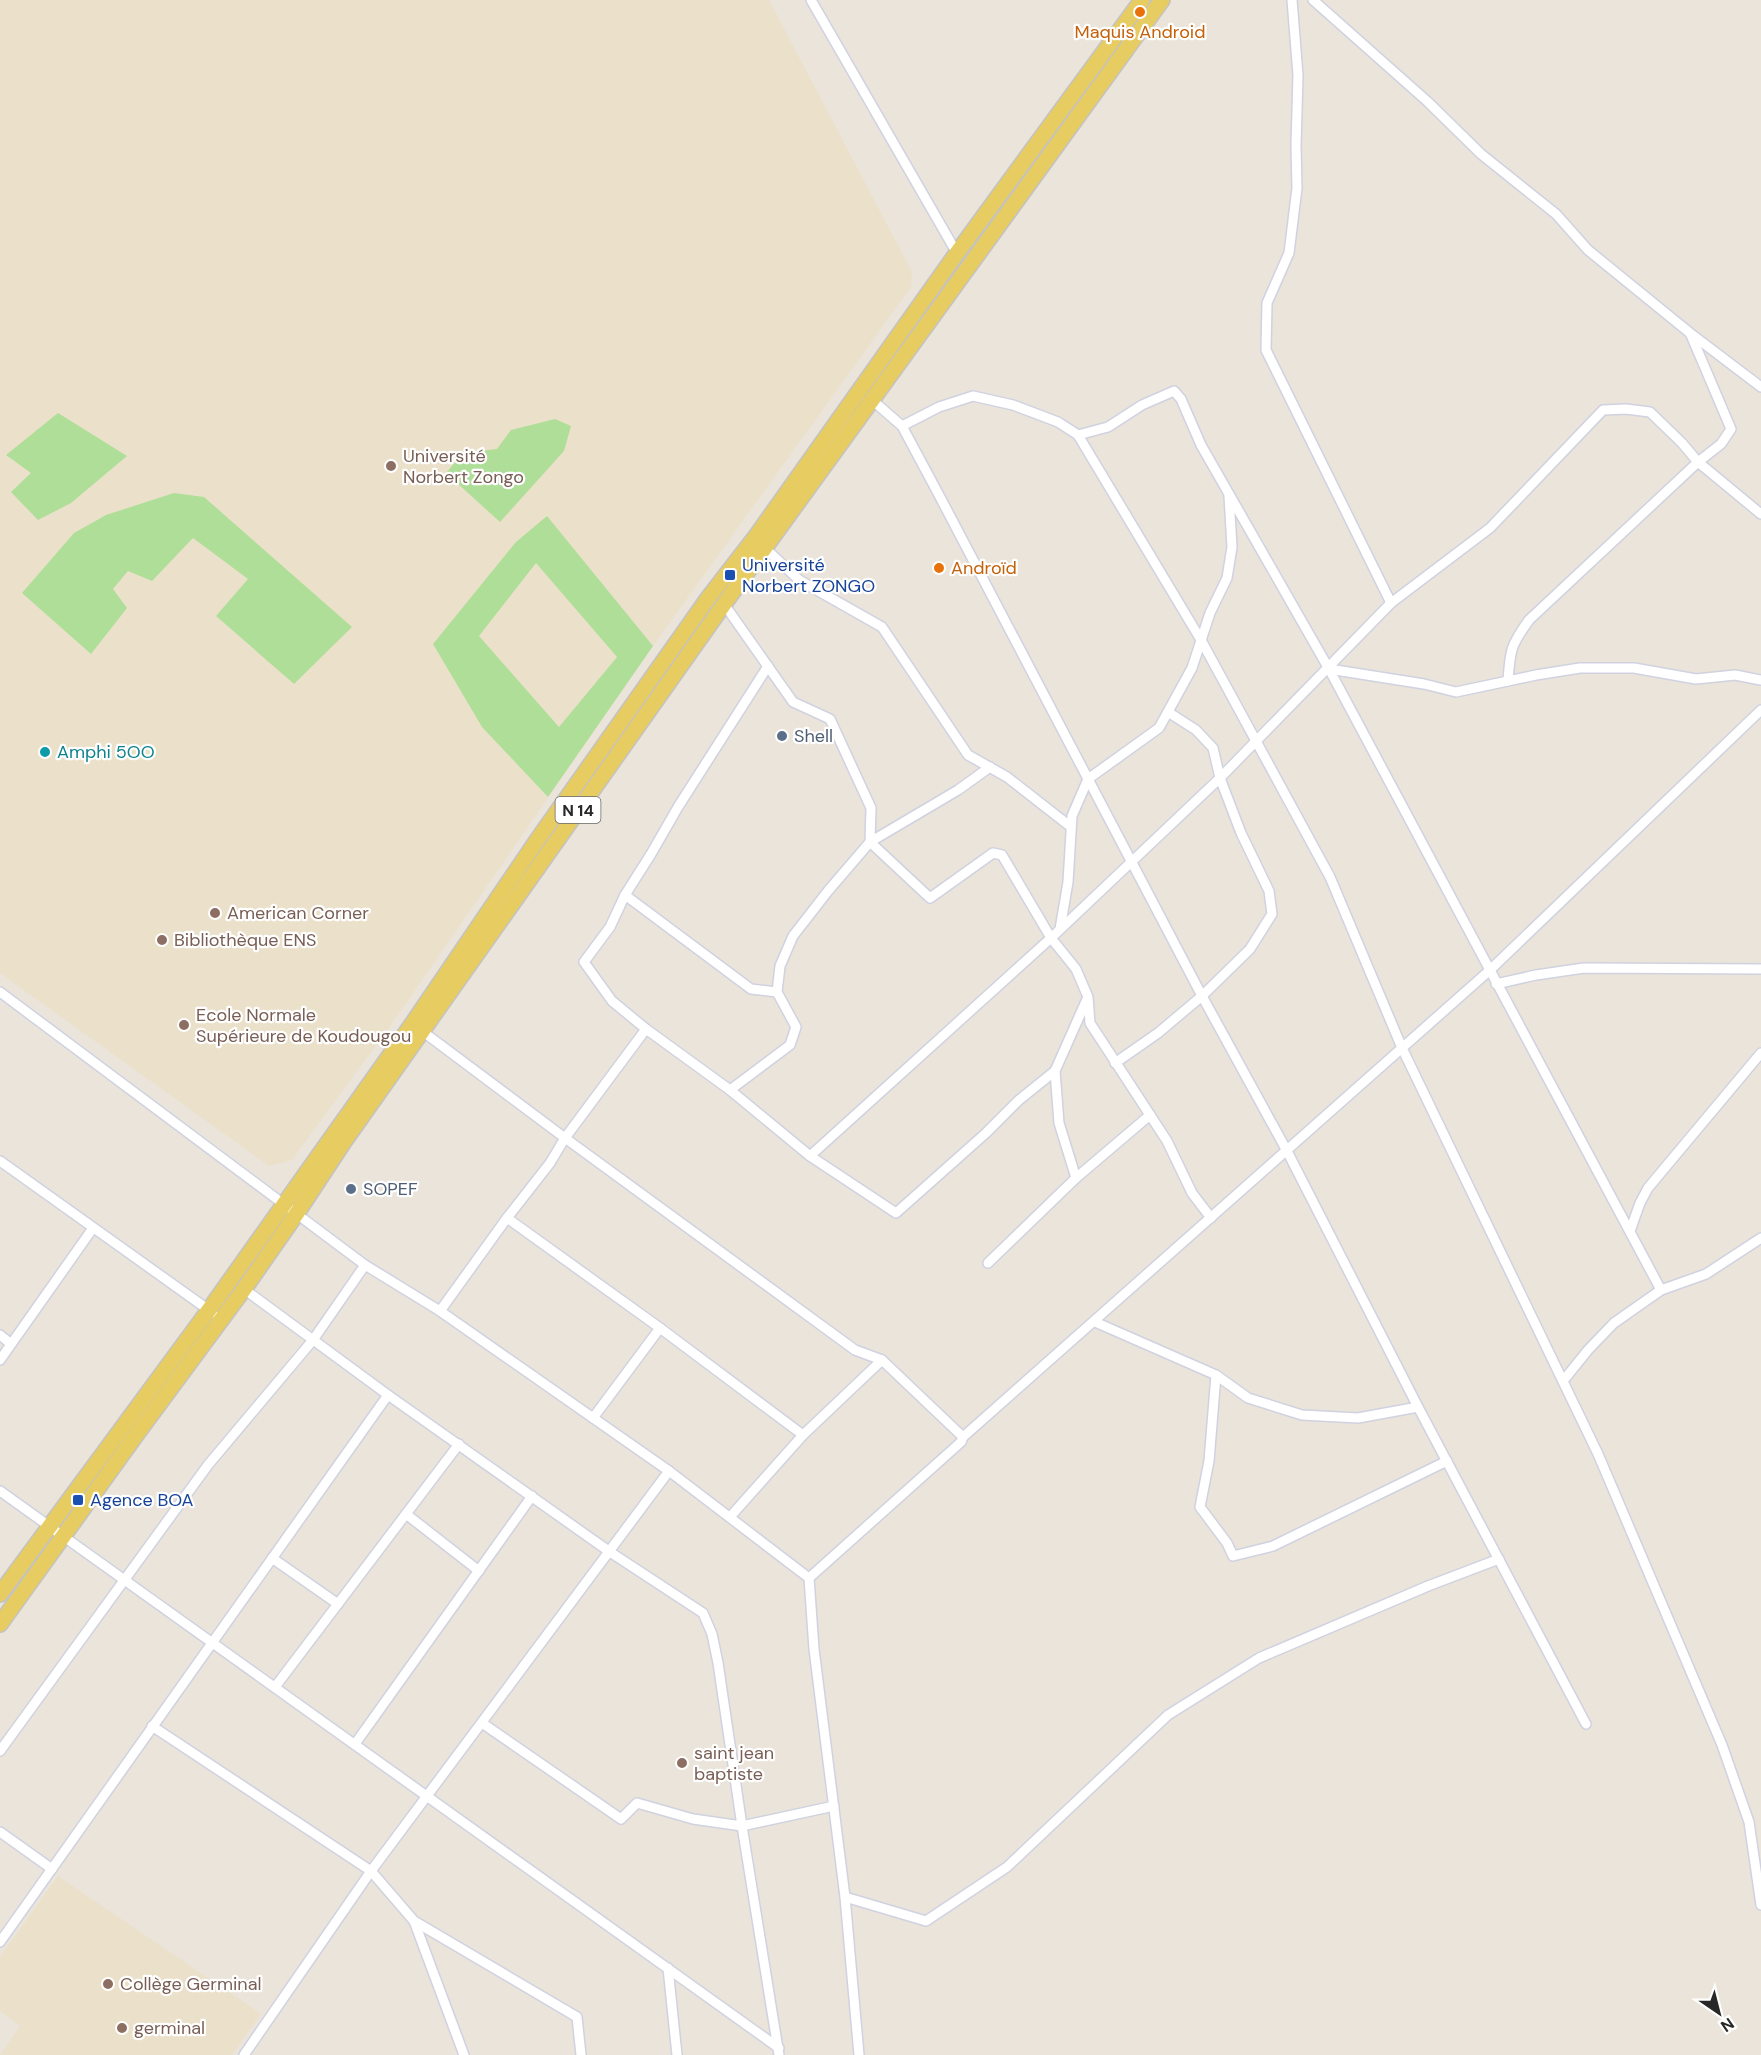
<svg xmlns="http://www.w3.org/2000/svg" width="1761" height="2055" font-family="'DM Sans',sans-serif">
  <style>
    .education { fill: #ebe1ca }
    .green { fill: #afde99; fill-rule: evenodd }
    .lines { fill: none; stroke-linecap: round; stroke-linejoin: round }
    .street-casing { stroke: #d0d2e0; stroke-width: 12 }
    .primary-casing { stroke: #c3c3c3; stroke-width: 18 }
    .street { stroke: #fff; stroke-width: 9 }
    .primary { stroke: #e7cc62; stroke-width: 15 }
    .food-dot { fill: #e8710a; stroke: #fff; stroke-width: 2 }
    .education-dot { fill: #8d6e63; stroke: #fff; stroke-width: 2 }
    .transit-dot { fill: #1a4fb4; stroke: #fff; stroke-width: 2 }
    .service-dot { fill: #5c6f8a; stroke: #fff; stroke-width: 2 }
    .culture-dot { fill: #0f9aa8; stroke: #fff; stroke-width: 2 }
    .labels { text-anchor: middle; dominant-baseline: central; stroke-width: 4.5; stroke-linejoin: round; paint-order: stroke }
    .shield { fill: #fff; stroke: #686868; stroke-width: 1.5 }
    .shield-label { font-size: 16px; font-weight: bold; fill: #282828 }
    .food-label { font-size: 18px; fill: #c56008; stroke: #fff }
    .education-label { font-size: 18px; fill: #785e54; stroke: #fff; text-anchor: start }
    .transit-label { font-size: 18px; fill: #164399; stroke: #fff; text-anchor: start }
    .service-label { font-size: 18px; fill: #4e5e75; stroke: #fff; text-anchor: start }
    .culture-label { font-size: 18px; fill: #0d838f; stroke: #fff; text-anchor: start }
  </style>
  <rect width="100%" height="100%" fill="#eae4da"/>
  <g class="education">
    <path d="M0,0H769L912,272L911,287L653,646L398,1015L292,1160L269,1166L0,973Z"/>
    <path d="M58,1876L261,2014L232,2055H0L20,2026L0,2011V1957Z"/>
  </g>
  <g class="green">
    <path d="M58,413L127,456L71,503L38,520L11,492L31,473L6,455Z"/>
    <path d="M555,419L571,426L564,451L500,522L446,473L463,453L497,449L511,430Z"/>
    <path d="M174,493L204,497L352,627L294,684L216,616L248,579L193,538L152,581L128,571L113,589L127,608L91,654L22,593L74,533L106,515Z"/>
    <path d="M547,516L653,646L548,797L482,727L433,644L516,542ZM536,563L617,657L559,727L479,636Z"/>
  </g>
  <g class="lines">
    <defs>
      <g id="street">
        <path d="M811,0L958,255"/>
        <path d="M1292,0L1298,75L1296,146L1297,188L1289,253L1267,303L1266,350L1391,603"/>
        <path d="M1313,0L1428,102L1481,154L1556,214L1588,250L1690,333L1761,387"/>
        <path d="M871,399L902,426L940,497L1202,996L1287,1151L1418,1407L1586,1724"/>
        <path d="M902,426L939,407L973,396L1013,405L1058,422L1078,435L1108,427L1142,405L1174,391L1181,399L1201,445L1329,669L1661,1290"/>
        <path d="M1078,435L1201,640L1330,877L1402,1048L1598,1454L1722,1745L1749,1822L1761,1905"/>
        <path d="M765,548L799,580L882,627L968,755L1007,777L1071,827"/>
        <path d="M724,604L793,702L830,719L871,808L870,842L930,898L993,853L1002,855L1051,938L1076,969L1088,997L1090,1023L1167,1141L1192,1193L1211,1218"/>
        <path d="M768,666L678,807L651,854L625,895L751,989L777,992"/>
        <path d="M1329,669L1424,684L1456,692L1536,675L1580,668H1634L1696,679L1735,675L1761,680"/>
        <path d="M1508,681C1510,650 1511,645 1529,620L1698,462L1721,444L1731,429L1691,335"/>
        <path d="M625,895L610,927L584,962L612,1001L646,1029L730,1090L810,1156L896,1213L986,1133L1019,1100L1055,1071"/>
        <path d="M1060,929L1068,882L1072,816L1088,779L1159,728L1192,668L1210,613L1227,578L1232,547L1229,496"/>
        <path d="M1496,984L1536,975L1584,968L1761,969"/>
        <path d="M0,992L365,1265L440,1311L669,1471L809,1578L814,1649L845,1897L859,2055"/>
        <path d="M422,1031L565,1138L855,1350L882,1360L803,1435L730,1517"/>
        <path d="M1115,1063L1158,1033L1202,996L1250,949L1272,914L1269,891L1241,833L1220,778L1213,748L1196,730L1168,712"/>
        <path d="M730,1090L790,1045L796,1027L777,992L780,966L793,936L828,891L870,842L958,790L990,767"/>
        <path d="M810,1156L1051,938L1220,778L1391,603L1490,528L1603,410L1626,409L1650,412L1682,443L1698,462L1761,514"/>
        <path d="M0,1161L213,1313"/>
        <path d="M1076,1178L1059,1123L1055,1071L1087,999"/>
        <path d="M507,1218L660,1328L803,1435"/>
        <path d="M1630,1231L1640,1203L1648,1188L1761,1053"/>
        <path d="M988,1263L1076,1178L1150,1115"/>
        <path d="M244,1289L388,1395L610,1552L703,1613L712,1634L718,1663L742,1826L779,2055"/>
        <path d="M440,1311L507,1218L550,1163L565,1138L646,1029"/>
        <path d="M1095,1322L1216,1375L1248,1398L1302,1415L1358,1418L1418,1407"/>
        <path d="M0,1335L11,1344"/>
        <path d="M0,1360L93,1228"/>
        <path d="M882,1360L963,1437"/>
        <path d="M1216,1375L1209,1461L1200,1507L1227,1543L1233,1556L1273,1546L1447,1461"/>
        <path d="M1563,1381L1588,1350L1614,1323L1661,1290L1706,1274L1761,1238"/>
        <path d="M593,1418L660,1328"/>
        <path d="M0,1491L779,2048"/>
        <path d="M406,1514L479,1571"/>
        <path d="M272,1558L338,1604"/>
        <path d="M809,1578L961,1442L963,1437L1490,970L1761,710"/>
        <path d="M275,1687L459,1444"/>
        <path d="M482,1723L621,1819L637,1803L693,1819L742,1826L834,1806"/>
        <path d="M152,1726L371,1871L414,1921L577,2017L581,2055"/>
        <path d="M355,1744L532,1496"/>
        <path d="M0,1751L208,1465L313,1340L365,1265"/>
        <path d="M0,1832L52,1869"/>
        <path d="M845,1897L926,1921L1007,1867L1168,1715L1259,1658L1428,1586L1499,1559"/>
        <path d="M414,1921L464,2055"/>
        <path d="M0,1942L388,1395"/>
        <path d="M668,1968L677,2055"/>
        <path d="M244,2055L371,1871L669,1471"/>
      </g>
      <g id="primary">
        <path d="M0,1594L209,1310L413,1023L538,839L709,597L757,535L957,253L1142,0"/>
        <path d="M0,1624L136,1435L244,1289L297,1213L343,1143L724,604L1162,0"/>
      </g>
    </defs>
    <use href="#street" class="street-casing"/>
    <use href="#primary" class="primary-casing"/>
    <use href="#street" class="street"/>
    <use href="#primary" class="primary"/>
  </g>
  <g class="food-dot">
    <circle cx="1140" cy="12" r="6"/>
    <circle cx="939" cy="568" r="6"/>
  </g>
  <g class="education-dot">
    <circle cx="391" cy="466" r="6"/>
    <circle cx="215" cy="913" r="6"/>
    <circle cx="162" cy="940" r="6"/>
    <circle cx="184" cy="1025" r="6"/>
    <circle cx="682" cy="1763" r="6"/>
    <circle cx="108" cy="1984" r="6"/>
    <circle cx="122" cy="2028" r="6"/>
  </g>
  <g class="transit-dot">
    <rect x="724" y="569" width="12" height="12" rx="3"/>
    <rect x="72" y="1494" width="12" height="12" rx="3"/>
  </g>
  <g class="service-dot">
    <circle cx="782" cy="736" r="6"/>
    <circle cx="351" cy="1189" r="6"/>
  </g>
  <circle class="culture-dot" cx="45" cy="752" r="6"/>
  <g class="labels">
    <rect class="shield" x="555.5" y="797" width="45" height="26" rx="4.5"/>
    <g class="shield-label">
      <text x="578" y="810">N 14</text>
    </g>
    <g class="food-label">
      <text x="1140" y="32">Maquis Android</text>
      <text x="951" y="568" text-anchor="start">Androïd</text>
    </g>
    <g class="education-label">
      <text x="403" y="456">Université<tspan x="403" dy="21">Norbert Zongo</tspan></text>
      <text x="227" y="913">American Corner</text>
      <text x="174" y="940">Bibliothèque ENS</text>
      <text x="196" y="1015">Ecole Normale<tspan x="196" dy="21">Supérieure de Koudougou</tspan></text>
      <text x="694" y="1753">saint jean<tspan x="694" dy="21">baptiste</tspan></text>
      <text x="120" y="1984">Collège Germinal</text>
      <text x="134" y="2028">germinal</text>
    </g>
    <g class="transit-label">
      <text x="742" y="565">Université<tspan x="742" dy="21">Norbert ZONGO</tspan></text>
      <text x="90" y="1500">Agence BOA</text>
    </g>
    <g class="service-label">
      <text x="794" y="736">Shell</text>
      <text x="363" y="1189">SOPEF</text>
    </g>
    <g class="culture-label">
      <text x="57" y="752">Amphi 5OO</text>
    </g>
  </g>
  <g transform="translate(1719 2013) rotate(145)" stroke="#ffffff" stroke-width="4.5" paint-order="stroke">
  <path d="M0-4.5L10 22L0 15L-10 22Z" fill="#282828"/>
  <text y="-9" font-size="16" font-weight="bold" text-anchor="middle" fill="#282828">N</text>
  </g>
</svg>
